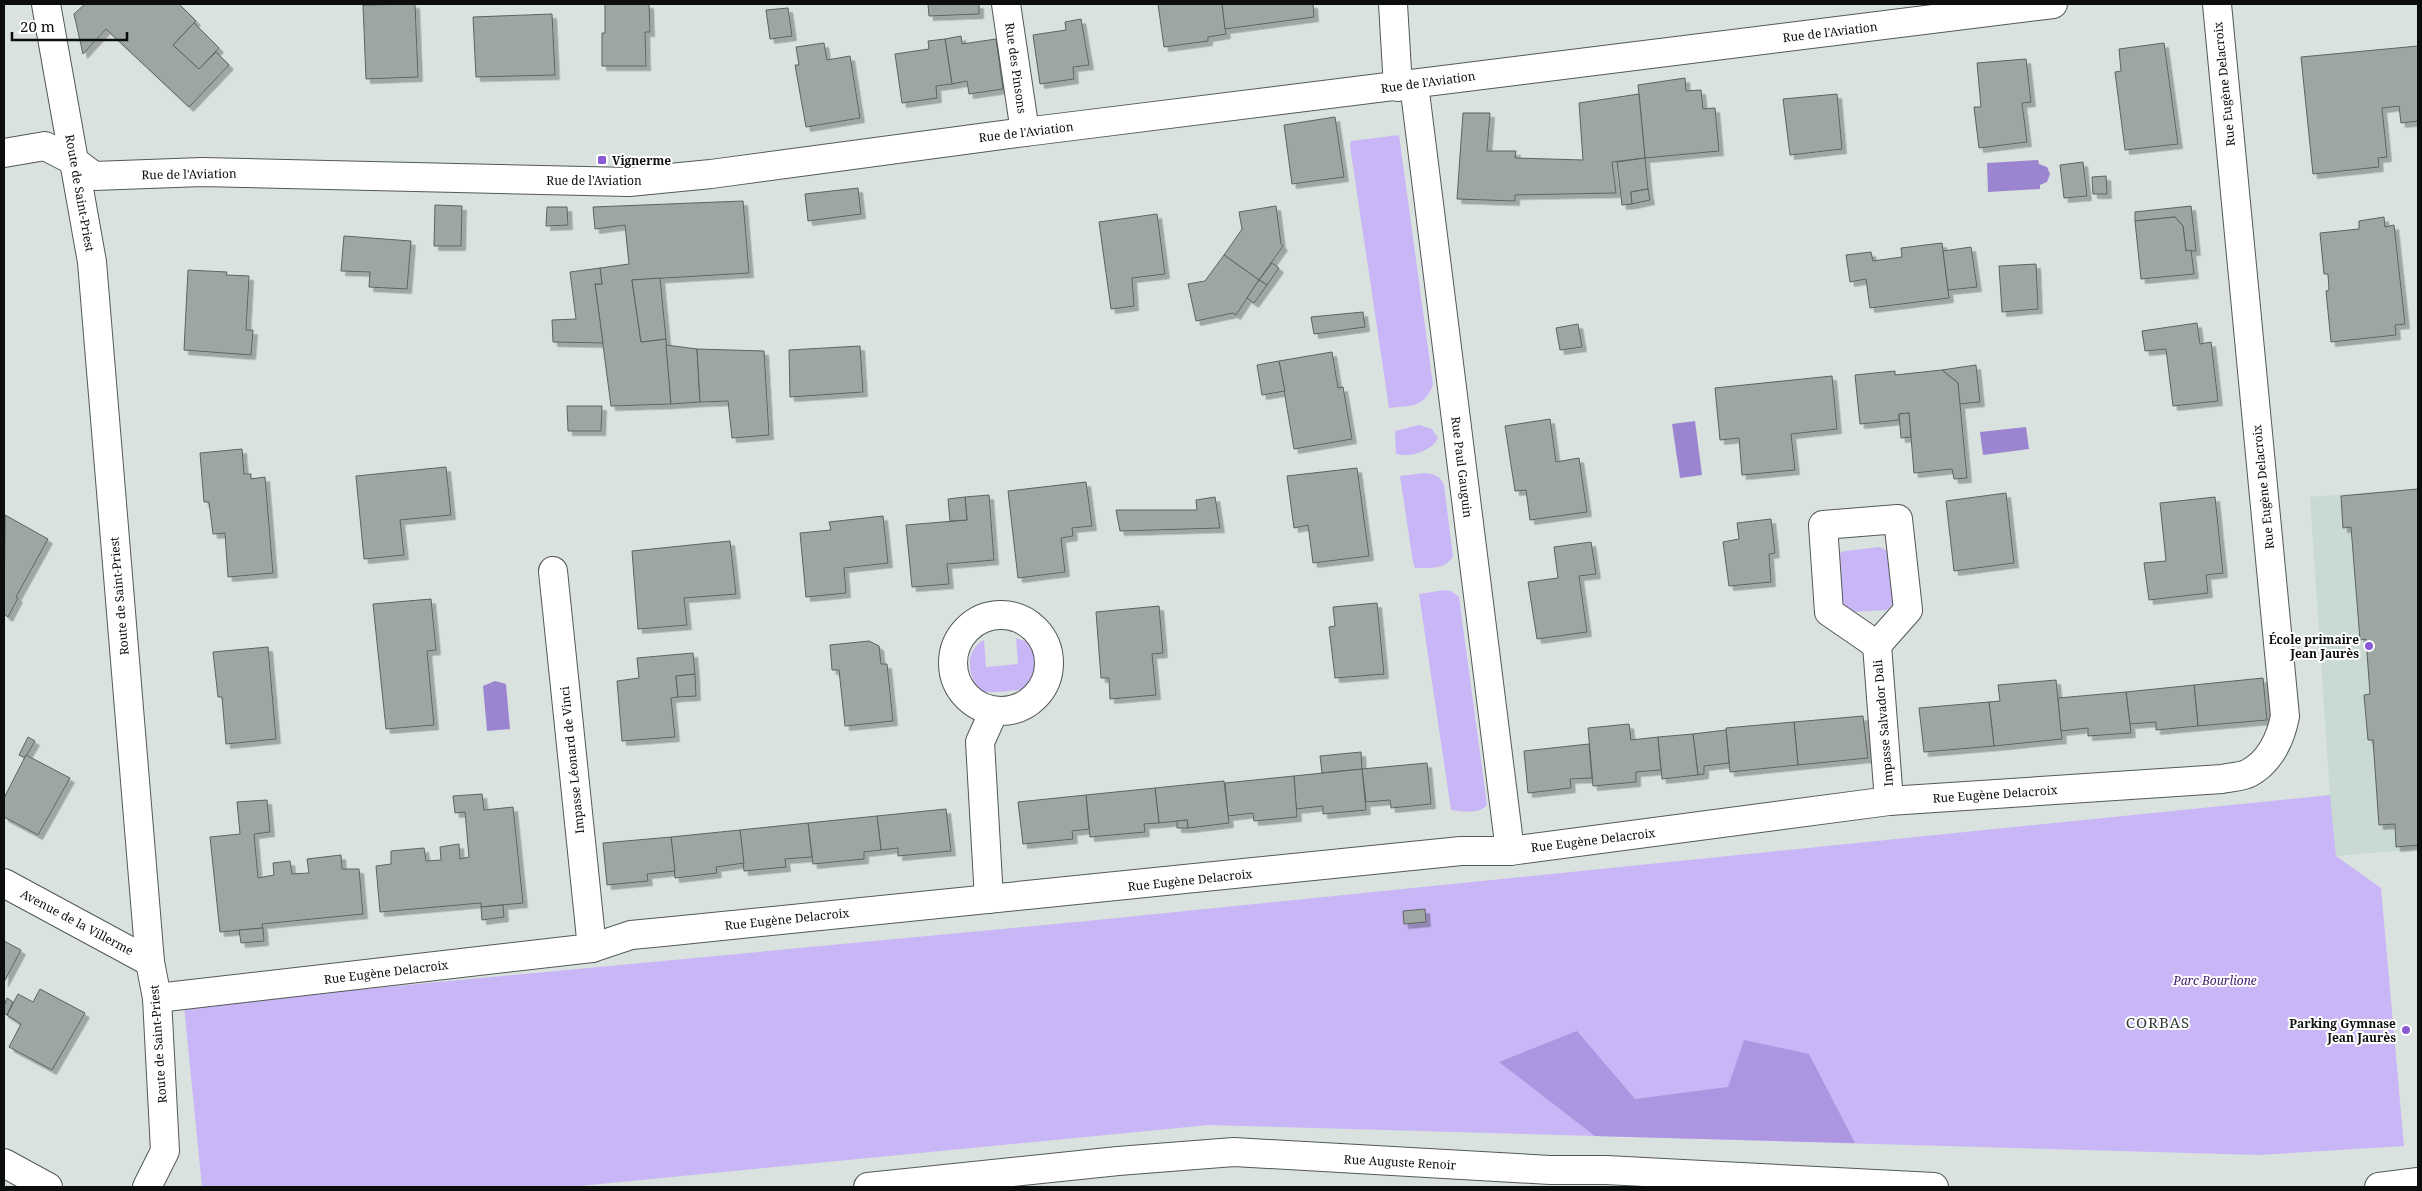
<svg xmlns="http://www.w3.org/2000/svg" width="2422" height="1191" font-family="'Noto Serif',serif">
  <style>
    .built { fill: #c9dad2 }
    .green { fill: #c9b6f7 }
    .forest { fill: #ac95e1 }
    .water { fill: #9c85d0 }
    .building { fill: #9da6a1; stroke: #5c6460; filter: url(#shadow) }
    .lines { fill: none; stroke-linecap: round; stroke-linejoin: round }
    .minor-casing { stroke: #525956; stroke-width: 30 }
    .tertiary-casing { stroke: #525956; stroke-width: 30 }
    .minor { stroke: #fff; stroke-width: 28 }
    .tertiary { stroke: #fff; stroke-width: 28 }
    .poi-dot { fill: #885bd4; stroke: #fff; stroke-width: 2 }
    .labels { text-anchor: middle; dominant-baseline: central; stroke-width: 4; stroke-linejoin: round; paint-order: stroke }
    .street-label { font-size: 12px; fill: #0b0e0d; stroke: #fff }
    .poi-label { font-size: 12px; font-weight: bold; fill: #0b0e0d; stroke: #fff; text-anchor: end }
    .park-label { font-size: 12px; font-style: italic; fill: #3e1770; stroke: #fff }
    .quarter-label { font-size: 15px; letter-spacing: 1px; fill: #343b38; stroke: #fff }
  </style>
  <defs>
    <filter id="shadow"><feDropShadow dx="4.5" dy="4.5" stdDeviation="0" flood-color="#0004"/></filter>
  </defs>
  <rect width="100%" height="100%" fill="#d9e2de"/>
  <path class="built" d="M2418,488V849L2336,856L2330,795L2310,497Z"/>
  <g class="green">
    <path d="M1399,135L1433,385C1423,409 1411,405 1389,408L1350,146L1351,141Z"/>
    <path d="M1419,425L1432,429L1438,438C1432,451 1410,458 1396,454L1395,431Z"/>
    <path d="M1424,473C1434,474 1440,475 1444,485L1453,557C1444,570 1429,568 1415,568L1413,562L1400,476Z"/>
    <path d="M1879,547L1888,551L1894,602L1887,610L1851,612L1842,606L1838,557L1841,552L1846,551Z"/>
    <path d="M1445,590L1451,591L1459,597L1487,805C1478,815 1463,811 1451,810L1419,594Z"/>
    <path d="M1016,638L1030,643C1037,655 1043,680 1027,688C1022,691 1013,690 1008,691C998,692 990,693 981,691C967,677 964,650 984,640L986,667L1018,664Z"/>
    <path d="M2330,795L2336,856L2381,888L2404,1146L2259,1155L1209,1125L569,1187H202L184,1006L1087,921Z"/>
  </g>
  <path class="forest" d="M1577,1031L1635,1099L1728,1087L1744,1040L1809,1054L1855,1143L1595,1136L1499,1062Z"/>
  <g class="water">
    <path d="M2038,160L2039,164L2047,167L2050,174L2047,182L2040,185V189L1988,192L1987,163Z"/>
    <path d="M1695,421L1702,475L1680,478L1672,424Z"/>
    <path d="M2026,427L2029,449L1983,455L1980,432Z"/>
    <path d="M495,681L506,684L510,729L487,731L483,686Z"/>
  </g>
  <g class="building">
    <path d="M85,4H179L196,21L173,45L199,69L216,52L229,65L189,107L106,29L83,54L74,14Z"/>
    <path d="M415,4L418,77L366,79L363,5Z"/>
    <path d="M605,4H649L650,32H645L646,66H602V33H605Z"/>
    <path d="M928,4H979V14L929,16Z"/>
    <path d="M1158,4H1222L1226,34L1208,37V41L1164,47Z"/>
    <path d="M1222,4H1313L1314,17L1225,29Z"/>
    <path d="M788,8L792,36L770,39L766,10Z"/>
    <path d="M552,14L555,75L476,77L473,17Z"/>
    <path d="M1081,19L1089,65L1073,67L1074,79L1040,84L1033,35L1066,30L1065,22Z"/>
    <path d="M194,23L219,48L199,69L173,45Z"/>
    <path d="M961,36L962,44L996,39L1003,89L969,94L967,81L952,84L945,39Z"/>
    <path d="M945,39L952,84L936,86L937,98L902,103L895,54L929,49L928,41Z"/>
    <path d="M824,43L827,60L850,56L860,118L806,127L795,65H799L796,47Z"/>
    <path d="M2164,43L2178,144L2125,150L2115,72L2121,71L2119,49Z"/>
    <path d="M2418,46V121L2401,123L2399,106L2382,108L2387,157L2378,158L2379,167L2313,174L2301,57Z"/>
    <path d="M2026,59L2031,102L2022,103L2027,142L1979,148L1974,107H1981L1977,63Z"/>
    <path d="M1685,78L1686,91L1701,90L1703,109L1715,108L1719,151L1645,158L1638,85Z"/>
    <path d="M1639,94L1645,158L1612,162L1616,193L1515,195V201L1457,199L1463,113H1490L1487,151H1516L1515,158L1583,160L1579,103Z"/>
    <path d="M1837,94L1842,149L1790,155L1783,99Z"/>
    <path d="M1335,117L1344,177L1292,184L1284,125Z"/>
    <path d="M1645,158L1648,189L1631,192L1632,204L1622,205L1617,162Z"/>
    <path d="M2083,162L2087,196L2064,198L2060,165Z"/>
    <path d="M2106,176L2107,194H2093L2092,177Z"/>
    <path d="M858,188L861,214L808,221L805,194Z"/>
    <path d="M1648,189L1650,200L1632,204L1631,192Z"/>
    <path d="M743,201L749,273L632,280L641,342L666,339L671,404L611,406L595,284H602L600,268L629,264L625,225L595,229L593,207Z"/>
    <path d="M435,205L462,206L461,246H434Z"/>
    <path d="M1276,206L1281,244L1283,246L1259,280L1224,255L1242,229L1239,212Z"/>
    <path d="M2191,206L2196,251H2186L2183,226L2175,217L2135,221V212Z"/>
    <path d="M547,207H567L568,225L546,226Z"/>
    <path d="M1157,214L1165,274L1132,278L1134,306L1111,309L1099,222Z"/>
    <path d="M2175,217L2183,226L2186,251L2191,250L2194,274L2141,279L2135,221Z"/>
    <path d="M2384,217L2385,227L2394,225L2405,324L2395,325L2396,335L2331,342L2326,291L2329,290L2328,274H2324L2320,233L2359,229V221Z"/>
    <path d="M344,236L411,241L407,289L369,287L370,272L341,271Z"/>
    <path d="M1942,243L1949,298L1870,308L1866,279L1850,282L1846,255L1871,252L1873,261L1902,257L1901,248Z"/>
    <path d="M1971,247L1977,287L1948,290L1943,251Z"/>
    <path d="M1224,255L1259,280L1236,315L1233,313L1196,321L1188,284L1205,281Z"/>
    <path d="M1272,263L1279,268L1267,285L1259,280Z"/>
    <path d="M2036,264L2038,309L2002,312L1999,266Z"/>
    <path d="M600,268L602,284H595L603,343L553,342L552,320L576,319L570,272Z"/>
    <path d="M188,270L227,272L226,275L249,276L246,330H253L251,355L184,350Z"/>
    <path d="M660,278L666,339L641,342L632,280Z"/>
    <path d="M1259,280L1267,285L1254,303L1247,298Z"/>
    <path d="M1363,312L1365,327L1314,334L1311,317Z"/>
    <path d="M2197,323L2200,344L2211,342L2218,401L2173,406L2166,349L2145,351L2142,331Z"/>
    <path d="M1578,324L1582,347L1560,350L1556,328Z"/>
    <path d="M666,345L697,349L700,402L671,404Z"/>
    <path d="M860,346L863,392L790,397L789,350Z"/>
    <path d="M697,349L764,351L769,435L732,438L728,401L700,402Z"/>
    <path d="M1332,352L1338,388L1343,387L1352,439L1294,449L1279,361Z"/>
    <path d="M1279,361L1285,391L1262,395L1257,365Z"/>
    <path d="M1976,365L1980,402L1959,404L1958,383L1942,370Z"/>
    <path d="M1942,370L1958,383L1967,478L1954,479L1952,469L1914,473L1909,413L1899,414V420L1860,424L1855,375L1895,371V375Z"/>
    <path d="M1832,376L1837,429L1791,434L1795,470L1742,475L1739,438L1720,440L1715,388Z"/>
    <path d="M567,406H602L601,431H568Z"/>
    <path d="M1909,413L1911,437L1901,438L1899,414Z"/>
    <path d="M1550,419L1556,462L1579,458L1587,512L1530,520L1526,490L1515,491L1505,426Z"/>
    <path d="M242,449L244,474H251V479L265,477L273,573L228,577L225,533L213,534L209,502H204L200,453Z"/>
    <path d="M446,467L451,515L400,520L404,555L364,559L356,476Z"/>
    <path d="M1357,468L1369,556L1313,563L1308,525L1294,528L1287,476Z"/>
    <path d="M1086,482L1092,526L1072,528L1073,536L1061,538L1065,572L1018,578L1008,491Z"/>
    <path d="M2418,489V845L2396,847L2395,824L2379,825L2373,740H2368L2364,695L2370,694L2366,639L2360,640L2351,527L2343,528L2341,496Z"/>
    <path d="M2006,493L2014,563L1954,571L1946,501Z"/>
    <path d="M989,495L994,560L947,564L949,584L912,587L906,525L967,520L965,497Z"/>
    <path d="M965,497L967,520L950,521L948,499Z"/>
    <path d="M1215,497L1220,528L1120,531L1116,510H1197L1196,500Z"/>
    <path d="M2215,497L2223,573L2206,575L2208,593L2149,600L2144,563L2166,561L2160,503Z"/>
    <path d="M5,515L48,539L16,597L18,598L8,617L4,614Z"/>
    <path d="M883,516L888,563L844,568L846,593L806,597L800,533L831,530L829,522Z"/>
    <path d="M1771,519L1775,553L1769,554L1771,582L1729,586L1723,542L1739,539L1737,523Z"/>
    <path d="M730,541L736,594L684,598L687,625L638,629L632,551Z"/>
    <path d="M1591,542L1596,574L1579,576L1587,632L1537,639L1528,582L1558,578L1554,547Z"/>
    <path d="M431,599L436,650L427,651L434,725L386,729L373,604Z"/>
    <path d="M1377,603L1384,674L1335,678L1329,627L1335,626L1333,607Z"/>
    <path d="M1159,606L1163,653L1152,654L1156,695L1110,699L1109,678H1101L1096,612Z"/>
    <path d="M869,641L879,646L881,664H887L893,721L845,726L839,670H832L830,645Z"/>
    <path d="M268,647L276,739L226,744L222,697H218L213,652Z"/>
    <path d="M693,653L695,674L676,676L678,697L671,698L675,737L622,741L617,681L639,678L637,658Z"/>
    <path d="M695,674L696,696L678,697L676,676Z"/>
    <path d="M2263,678L2267,720L2198,726L2194,685Z"/>
    <path d="M2056,680L2062,739L1994,746L1989,702L2000,701L1998,685Z"/>
    <path d="M2194,685L2198,726L2156,730V722L2130,724L2126,692Z"/>
    <path d="M2126,692L2131,733L2088,736V728L2061,731L2058,698Z"/>
    <path d="M1989,702L1994,746L1924,752L1919,708Z"/>
    <path d="M1863,716L1868,758L1798,765L1794,722Z"/>
    <path d="M1794,722L1798,765L1730,772L1726,728Z"/>
    <path d="M1629,724L1631,740L1658,737L1661,770L1636,772V782L1593,786L1588,728Z"/>
    <path d="M1726,730L1729,763L1704,766V774L1698,775L1693,734Z"/>
    <path d="M1693,734L1698,775L1662,779L1658,737Z"/>
    <path d="M28,737L35,741L25,758L19,755Z"/>
    <path d="M1589,744L1592,778L1570,779L1571,788L1528,793L1524,751Z"/>
    <path d="M1361,752L1362,769L1322,773L1320,756Z"/>
    <path d="M26,755L70,778L38,835L4,817V798Z"/>
    <path d="M1427,763L1431,804L1391,808L1390,800L1366,802L1362,769Z"/>
    <path d="M1362,769L1366,810L1323,814V806L1296,809L1294,776Z"/>
    <path d="M1294,776L1297,817L1254,821L1253,813L1228,816L1225,783Z"/>
    <path d="M1224,781L1229,823L1188,828L1187,820L1159,823L1155,788Z"/>
    <path d="M1155,788L1159,823L1144,824L1145,832L1090,837L1086,795Z"/>
    <path d="M482,794L484,810L513,807L523,903L481,907V903L380,912L376,866L391,864V851L424,848L426,861L441,860L440,847L459,844L460,859L469,857L465,812L455,813L453,796Z"/>
    <path d="M1086,795L1089,829L1072,831L1073,839L1023,844L1018,802Z"/>
    <path d="M267,800L270,832L254,834L258,878L274,875L273,863L290,861L292,874L309,873L307,859L341,855L342,869H359L363,914L262,924L263,928L220,932L210,837L240,834L237,802Z"/>
    <path d="M946,809L951,851L898,856V848L881,850L877,816Z"/>
    <path d="M877,816L881,850L864,852V859L813,864L808,823Z"/>
    <path d="M1187,820L1188,828H1177V821Z"/>
    <path d="M808,823L812,857L785,859L786,867L744,871L740,830Z"/>
    <path d="M740,830L744,863L716,867L717,873L675,878L671,837Z"/>
    <path d="M671,837L675,871L647,874L648,881L607,885L603,843Z"/>
    <path d="M503,905L504,917L482,920L481,907Z"/>
    <path d="M1425,909L1426,922L1404,924L1403,911Z"/>
    <path d="M263,928L264,941L241,943L239,930Z"/>
    <path d="M4,941L21,950L4,982Z"/>
    <path d="M40,989L85,1013L52,1070L9,1047L21,1024L7,1015L18,994L33,1002Z"/>
    <path d="M7,998L13,1002L7,1015L4,1013V1006Z"/>
  </g>
  <g class="lines">
    <defs>
      <g id="minor">
        <path d="M1006,4L1025,132"/>
        <path d="M1393,4L1398,87"/>
        <path d="M1414,84L1510,851"/>
        <path d="M4,153L45,146L74,161L94,176L202,172L629,182L711,174L1025,132L2053,4"/>
        <path d="M1898,519L1908,610L1877,645L1829,612L1823,525Z"/>
        <path d="M553,571L592,948"/>
        <circle cx="1001" cy="663" r="48"/>
        <path d="M1877,645L1889,801"/>
        <path d="M4,883L150,962"/>
        <path d="M989,899L980,742L994,711"/>
        <path d="M157,998L592,948L631,935L673,931L1461,851H1510L1889,801L2222,779C2230,777 2242,777 2249,773C2270,762 2281,738 2285,716L2217,4"/>
        <path d="M4,1163L48,1187"/>
        <path d="M868,1187L1118,1161L1234,1152L1550,1170H1606L1934,1187"/>
        <path d="M2379,1187L2418,1182"/>
      </g>
      <path id="tertiary" d="M46,4L92,262L150,962L157,998L165,1151L147,1187"/>
    </defs>
    <use href="#minor" class="minor-casing"/>
    <use href="#tertiary" class="tertiary-casing"/>
    <use href="#minor" class="minor"/>
    <use href="#tertiary" class="tertiary"/>
  </g>
  <g class="poi-dot">
    <rect x="597" y="155" width="10" height="10" rx="2.5"/>
    <circle cx="2369" cy="646" r="5"/>
    <circle cx="2406" cy="1030" r="5"/>
  </g>
  <g class="labels">
    <g class="street-label">
      <text transform="translate(1830 32) rotate(-7)">Rue de l'Aviation</text>
      <text transform="translate(1016 68) rotate(82)">Rue des Pinsons</text>
      <text transform="translate(1428 82) rotate(-8)">Rue de l'Aviation</text>
      <text transform="translate(2224 84) rotate(-96)">Rue Eugène Delacroix</text>
      <text transform="translate(1026 132) rotate(-7)">Rue de l'Aviation</text>
      <text transform="translate(189 174) rotate(-1)">Rue de l'Aviation</text>
      <text x="594" y="180">Rue de l'Aviation</text>
      <text transform="translate(80 193) rotate(80)">Route de Saint-Priest</text>
      <text transform="translate(1462 467) rotate(83)">Rue Paul Gauguin</text>
      <text transform="translate(2263 487) rotate(-96)">Rue Eugène Delacroix</text>
      <text transform="translate(119 596) rotate(-95)">Route de Saint-Priest</text>
      <text transform="translate(1883 723) rotate(-95)">Impasse Salvador Dali</text>
      <text transform="translate(572 760) rotate(-96)">Impasse Léonard de Vinci</text>
      <text transform="translate(1995 794) rotate(-4)">Rue Eugène Delacroix</text>
      <text transform="translate(1593 840) rotate(-7)">Rue Eugène Delacroix</text>
      <text transform="translate(1190 880) rotate(-6)">Rue Eugène Delacroix</text>
      <text transform="translate(787 919) rotate(-6)">Rue Eugène Delacroix</text>
      <text transform="translate(77 922) rotate(28)">Avenue de la Villerme</text>
      <text transform="translate(386 972) rotate(-7)">Rue Eugène Delacroix</text>
      <text transform="translate(158 1044) rotate(-94)">Route de Saint-Priest</text>
      <text transform="translate(1400 1162) rotate(3)">Rue Auguste Renoir</text>
    </g>
    <g class="poi-label">
      <text x="612" y="160" text-anchor="start">Vignerme</text>
      <text x="2359" y="639">École primaire<tspan x="2359" dy="14">Jean Jaurès</tspan></text>
      <text x="2396" y="1023">Parking Gymnase<tspan x="2396" dy="14">Jean Jaurès</tspan></text>
    </g>
    <g class="park-label">
      <text x="2215" y="980">Parc Bourlione</text>
    </g>
    <g class="quarter-label">
      <text x="2158" y="1022">CORBAS</text>
    </g>
  </g>
  <rect width="2422" height="1191" fill="none" stroke="#0b0e0d" stroke-width="10"/>
  <path d="M12 32v8h115v-8" fill="none" stroke="#0b0e0d" stroke-width="2.5"/>
  <text x="20" y="32" font-size="15" fill="#0b0e0d" stroke="#ffffff" stroke-width="4" paint-order="stroke">20 m</text>
</svg>
